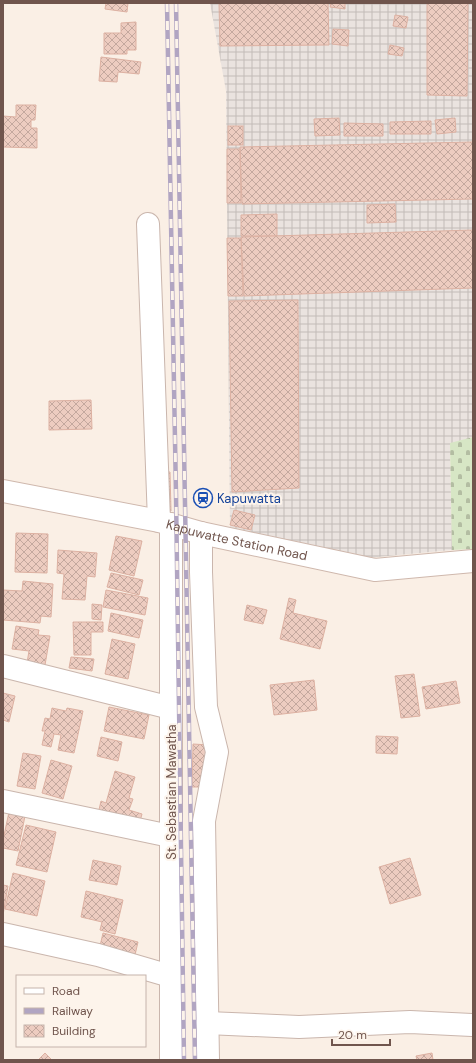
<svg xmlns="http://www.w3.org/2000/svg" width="476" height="1063" font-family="'DM Sans',sans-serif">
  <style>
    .industrial { fill: url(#industrial-grid) }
    .cemetery { fill: url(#cemetery-stones) }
    .building { fill: url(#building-cross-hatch); stroke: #ddb1a2 }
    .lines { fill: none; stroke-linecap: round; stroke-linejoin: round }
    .street-casing { stroke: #cab6ad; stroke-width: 24 }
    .secondary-casing { stroke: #cfb8ad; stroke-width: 24 }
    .street { stroke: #fff; stroke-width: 22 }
    .secondary { stroke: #fff; stroke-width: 22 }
    .rail-casing { stroke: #b1a5c2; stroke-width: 4.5 }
    .rail { stroke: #fdf4eb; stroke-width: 3; stroke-dasharray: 9; stroke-linecap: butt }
    .labels { text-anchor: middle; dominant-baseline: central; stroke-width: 4; stroke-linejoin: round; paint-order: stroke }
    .transit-label { font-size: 13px; fill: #164399; stroke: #fdf4eb; text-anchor: start }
    .street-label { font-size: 13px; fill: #70554d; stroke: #fdf4eb }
  </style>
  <defs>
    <pattern id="industrial-grid" width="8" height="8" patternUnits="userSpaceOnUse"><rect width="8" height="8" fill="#eae3df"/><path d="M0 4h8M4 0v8" fill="none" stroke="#c2bbb7"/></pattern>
    <pattern id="cemetery-stones" width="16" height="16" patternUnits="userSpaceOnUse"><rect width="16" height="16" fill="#d7e6c5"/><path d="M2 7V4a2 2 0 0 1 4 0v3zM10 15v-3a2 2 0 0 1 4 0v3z" fill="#b3bda2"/></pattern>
    <pattern id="building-cross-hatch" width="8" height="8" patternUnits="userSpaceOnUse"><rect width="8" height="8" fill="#edccc0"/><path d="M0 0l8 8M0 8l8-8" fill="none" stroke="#c4a89e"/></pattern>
  </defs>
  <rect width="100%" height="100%" fill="#faefe5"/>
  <path class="industrial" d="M210,3H473V437L450,444L452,550L367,558L230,532L226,91Z"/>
  <path class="cemetery" d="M473,437V549L452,550L450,443Z"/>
  <g class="building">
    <path d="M106,3H128L127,12L105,9Z"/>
    <path d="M219,3H328L329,45L220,46Z"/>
    <path d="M331,3H345V9L330,7Z"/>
    <path d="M427,3H468L467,96L427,95Z"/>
    <path d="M395,15L408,17L406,28L393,26Z"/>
    <path d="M136,22V50H127V54H104V33H121V23Z"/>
    <path d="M333,29L349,30L348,46L332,44Z"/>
    <path d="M390,45L404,48L402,56L388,54Z"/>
    <path d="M101,57L141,62L139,74L118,72L117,82L99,81Z"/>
    <path d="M16,105H36L35,120H31V128H37V148L3,147V116L16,117Z"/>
    <path d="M339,118L340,135L315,136L314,119Z"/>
    <path d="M455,118L456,132L437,134L435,120Z"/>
    <path d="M431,121V134H390V122Z"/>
    <path d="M344,123L383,124V136H344Z"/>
    <rect x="228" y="126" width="15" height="19"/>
    <path d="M473,142V199L242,204L240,147Z"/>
    <path d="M227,149H240L241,203H227Z"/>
    <path d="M395,204L396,222L367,223V205Z"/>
    <path d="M277,214V236H241V215Z"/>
    <path d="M473,230V288L244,296L241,237Z"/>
    <path d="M227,238H241L243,296H228Z"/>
    <path d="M298,300L299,488L232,492L229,301Z"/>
    <path d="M91,400L92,429L49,430V401Z"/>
    <path d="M161,472H170L171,511H162Z"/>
    <path d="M234,510L255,515L251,530L230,525Z"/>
    <path d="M16,533L48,534L47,573L15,572Z"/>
    <path d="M116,536L142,541L134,576L109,570Z"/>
    <path d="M58,550L97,553L95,577L87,576L85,600L62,599L64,574L57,573Z"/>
    <path d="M111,573L143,580L139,595L107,587Z"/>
    <path d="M23,581L53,584L51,617L41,616L40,623L3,620V590L22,591Z"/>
    <path d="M106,590L148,598L145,615L103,607Z"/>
    <path d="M289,598L296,600L293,613L327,621L320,649L280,639Z"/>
    <path d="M92,604L102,605L101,620L92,619Z"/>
    <path d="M247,605L267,610L263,624L244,620Z"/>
    <path d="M111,613L143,620L139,638L108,631Z"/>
    <path d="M73,622H103V632H91V655H74Z"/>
    <path d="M16,626L39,630L38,635L50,636L45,665L27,663L29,651L12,649Z"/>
    <path d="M112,639L135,644L128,679L105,674Z"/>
    <path d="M71,657L94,659L92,671L69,668Z"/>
    <path d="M414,674L420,716L401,718L395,676Z"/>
    <path d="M314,680L317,710L274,715L270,685Z"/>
    <path d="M456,681L460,703L426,709L422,687Z"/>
    <path d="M3,693L15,696L9,722L3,720Z"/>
    <path d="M109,707L149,715L144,739L104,731Z"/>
    <path d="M52,708L66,711L67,708L83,711L74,753L58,750L61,735L54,734L51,747L42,745L45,731H42L45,718L50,719Z"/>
    <path d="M376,736L398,737L397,754L376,753Z"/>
    <path d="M101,737L122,742L118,761L97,756Z"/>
    <path d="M193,744L209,745L208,787H192Z"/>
    <path d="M23,753L41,756L35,789L17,786Z"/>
    <path d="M51,760L72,766L63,799L42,793Z"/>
    <path d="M115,771L135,777L129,798L133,799L129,810L142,814L139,825L98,814L101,801L106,803Z"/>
    <path d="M9,812L25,816L18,851L3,848V840Z"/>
    <path d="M26,825L56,832L47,872L16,865Z"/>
    <path d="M410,858L421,895L390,904L379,867Z"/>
    <path d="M93,860L121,866L117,885L89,880Z"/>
    <path d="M13,873L45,881L37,916L5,909Z"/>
    <path d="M3,885L8,886L3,915Z"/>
    <path d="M86,891L123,900L115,934L100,930L102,922L81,917Z"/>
    <path d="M103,933L138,942L135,955L100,946Z"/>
    <path d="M45,1053L52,1060H38Z"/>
    <path d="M432,1053L433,1060H417L416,1056Z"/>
  </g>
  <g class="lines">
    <defs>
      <g id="street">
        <path d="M148,224L159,521"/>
        <path d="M171,524V1060"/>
        <path d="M201,533V572L206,707L217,752L204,821L208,1060"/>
        <path d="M3,666L171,708"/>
        <path d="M3,801L170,836"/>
        <path d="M3,934L98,955L170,976"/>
        <path d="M207,1023L299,1027L410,1022L472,1025"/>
      </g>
      <g id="secondary">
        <path id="s1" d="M3,491L159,521L201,533L375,570L473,561"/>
      </g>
    </defs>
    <use href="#street" class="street-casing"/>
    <use href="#secondary" class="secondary-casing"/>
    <use href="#street" class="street"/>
    <use href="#secondary" class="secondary"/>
    <defs>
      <g id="rail">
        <path d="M167,3L176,494L184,1060"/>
        <path d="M176,3L195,1060"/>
      </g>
    </defs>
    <use href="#rail" class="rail-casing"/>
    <use href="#rail" class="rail"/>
  </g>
  <defs>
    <symbol id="station-ring" viewBox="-11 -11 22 22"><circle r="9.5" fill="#fdf4eb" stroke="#1a4fb4" stroke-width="1.5"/><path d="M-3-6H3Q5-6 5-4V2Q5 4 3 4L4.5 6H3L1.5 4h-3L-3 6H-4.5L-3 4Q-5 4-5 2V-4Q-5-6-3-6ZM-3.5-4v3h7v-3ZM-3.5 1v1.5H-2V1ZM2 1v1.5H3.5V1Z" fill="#1a4fb4"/></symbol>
  </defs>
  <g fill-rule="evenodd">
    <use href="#station-ring" x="192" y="487" width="22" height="22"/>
  </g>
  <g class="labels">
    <g class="transit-label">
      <text x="217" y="498">Kapuwatta</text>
    </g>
    <g class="street-label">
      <text stroke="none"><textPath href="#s1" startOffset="239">Kapuwatte Station Road</textPath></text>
      <text transform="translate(171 792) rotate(-90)">St. Sebastian Mawatha</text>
    </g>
  </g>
  <rect width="476" height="1063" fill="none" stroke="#70554d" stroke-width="8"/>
  <rect x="16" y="975" width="130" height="72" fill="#fdf4eb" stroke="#c5b4ac"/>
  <rect x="24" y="988" width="20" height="6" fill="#ffffff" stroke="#c5b4ac"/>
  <text x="52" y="995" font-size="12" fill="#70554d">Road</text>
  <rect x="24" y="1008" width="20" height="6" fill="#b1a5c2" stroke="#c5b4ac"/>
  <text x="52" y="1015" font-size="12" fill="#70554d">Railway</text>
  <rect x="24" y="1025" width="20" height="12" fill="url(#building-cross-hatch)" stroke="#c5b4ac"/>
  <text x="52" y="1035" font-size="12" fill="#70554d">Building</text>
  <path d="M332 1039v6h58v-6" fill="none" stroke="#70554d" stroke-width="2"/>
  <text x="338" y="1039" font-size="12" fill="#70554d" stroke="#fdf4eb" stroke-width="3" paint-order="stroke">20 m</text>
</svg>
